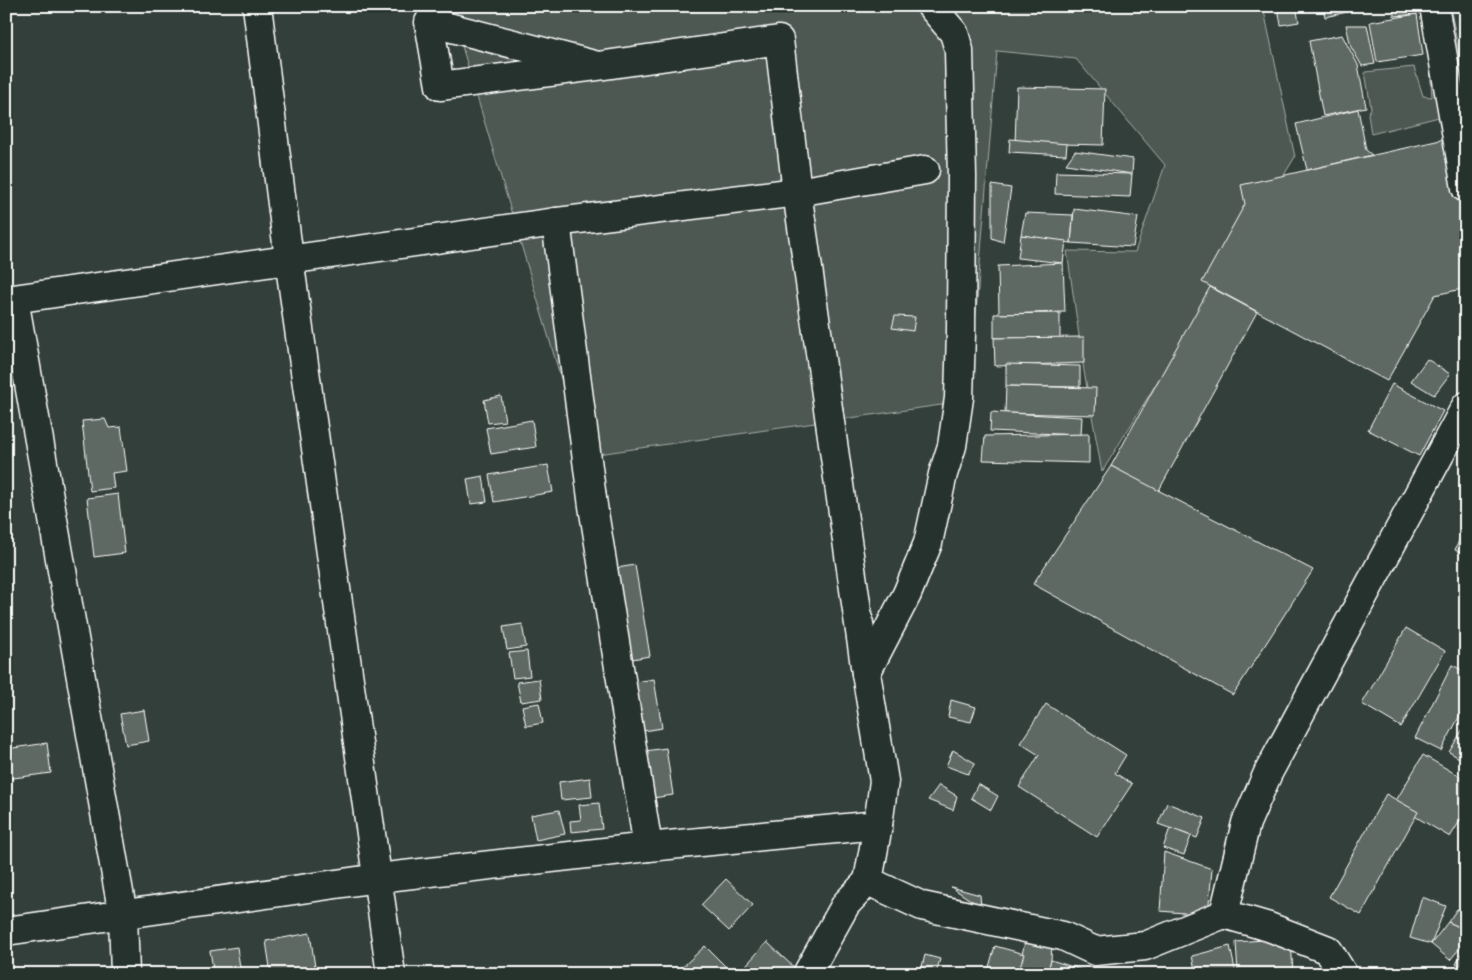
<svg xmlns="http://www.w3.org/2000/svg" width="1472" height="980" font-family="Sriracha,sans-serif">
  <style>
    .green { fill: #4d5853; stroke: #a6aca9 }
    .building { fill: #5f6964; stroke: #fff }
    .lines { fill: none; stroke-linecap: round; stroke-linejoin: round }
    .street-casing { stroke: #fff; stroke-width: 31 }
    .street { stroke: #26332d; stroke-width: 28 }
  </style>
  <rect width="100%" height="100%" fill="#333f3a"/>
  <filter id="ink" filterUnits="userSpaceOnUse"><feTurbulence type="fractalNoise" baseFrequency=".02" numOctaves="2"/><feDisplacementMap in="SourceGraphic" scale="10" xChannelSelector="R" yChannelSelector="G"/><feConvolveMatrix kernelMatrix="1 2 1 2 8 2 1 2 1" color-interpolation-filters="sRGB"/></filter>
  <g filter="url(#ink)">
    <g class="green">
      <path d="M450,6H1263L1295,157L1102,472L1084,371L1067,251L1135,252L1165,165L1076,59L997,51L969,401L584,456Z"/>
      <path d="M1426,6H1450L1466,87V186L1447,115L1371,134L1368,114L1371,108L1365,72L1414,67L1423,96L1432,97Z"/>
    </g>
    <g class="building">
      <path d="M1296,6L1299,22L1281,25L1278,8Z"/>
      <path d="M1323,6H1346L1347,12L1325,17Z"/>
      <path d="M1350,6H1368V7L1350,10Z"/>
      <path d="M1393,6H1416L1417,14L1394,16Z"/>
      <path d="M1417,14L1423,55L1377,62L1370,22Z"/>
      <path d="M1346,25H1367L1375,64L1362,66L1351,47Z"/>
      <path d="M1342,35L1358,65L1366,107L1323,116L1309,41Z"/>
      <path d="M1017,87L1105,89L1103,145L1015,143Z"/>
      <path d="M1358,109L1366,150L1372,155L1307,170L1296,124Z"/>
      <path d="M1010,139L1067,144L1066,155L1009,152Z"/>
      <path d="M1445,139L1466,231V288L1435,295L1387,381L1202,282L1245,204L1241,185Z"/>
      <path d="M1075,151L1133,159L1132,174L1066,164Z"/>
      <path d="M1056,172L1132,174L1130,197L1055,194Z"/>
      <path d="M992,185L1011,188L1003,242L992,238Z"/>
      <path d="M1074,209L1138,217L1133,247L1071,243Z"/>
      <path d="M1025,213L1073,215L1071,243L1021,235Z"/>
      <path d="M1021,235L1066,241L1063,263L1018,258Z"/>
      <path d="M1063,263L1065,312L999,314L998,266Z"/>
      <path d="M1210,287L1257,312L1158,492L1111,466Z"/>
      <path d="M1060,313V338H994V314Z"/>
      <path d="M895,316L915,317L913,331L892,328Z"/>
      <path d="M1084,337V363L995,366L994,338Z"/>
      <path d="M1427,359L1450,374L1434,395L1411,381Z"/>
      <path d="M1006,364L1080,366V387L1006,386Z"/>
      <path d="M1392,384L1443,411L1419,456L1368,430Z"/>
      <path d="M1006,386L1096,388L1095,415L1005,413Z"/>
      <path d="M501,396L505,421L488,423L484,400Z"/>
      <path d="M991,412L1082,417L1081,435L990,431Z"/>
      <path d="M105,419L109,428L121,427L127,471L112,473L114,488L90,491L82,421Z"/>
      <path d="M532,420L536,447L491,454L486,428Z"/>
      <path d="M1089,434V463L983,460L985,436Z"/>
      <path d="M548,465L553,492L494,502L489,475Z"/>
      <path d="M1111,466L1313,570L1233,695L1033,584Z"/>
      <path d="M483,476L487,502L471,504L467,479Z"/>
      <path d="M118,494L125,553L94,557L87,498Z"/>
      <path d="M1466,524V555L1455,550Z"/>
      <path d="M635,565L650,656L626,660L611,569Z"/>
      <path d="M522,624L526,647L507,650L503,627Z"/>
      <path d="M1406,628L1445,651L1401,727L1362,704Z"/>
      <path d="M527,651L530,676L513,678L509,653Z"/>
      <path d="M1452,665L1466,672V704L1441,751L1415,738Z"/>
      <path d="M539,679L542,699L521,702L517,682Z"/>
      <path d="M654,679L662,728L637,732L629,683Z"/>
      <path d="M951,700L976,707L971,722L948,717Z"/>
      <path d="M539,703L543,723L526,726L522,706Z"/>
      <path d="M1046,704L1126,755L1115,773L1132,784L1097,837L1019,787L1039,755L1020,743Z"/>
      <path d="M144,710L149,741L126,745L120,714Z"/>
      <path d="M1466,724V762L1449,752Z"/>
      <path d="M47,743L51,773L6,779V749Z"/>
      <path d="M666,748L673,795L653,798L645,751Z"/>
      <path d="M953,750L975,763L968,774L946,766Z"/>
      <path d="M1423,755L1466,780V811L1450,837L1394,804Z"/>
      <path d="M590,778L592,797L561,800L559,782Z"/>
      <path d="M978,784L998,796L991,810L971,798Z"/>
      <path d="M939,785L957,796L953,810L928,800Z"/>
      <path d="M1386,794L1418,812L1361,915L1329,897Z"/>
      <path d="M599,803L602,829L571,832L570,821L581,820L579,805Z"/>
      <path d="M1167,803L1205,818L1197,838L1158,824Z"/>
      <path d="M559,810L565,834L536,840L531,815Z"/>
      <path d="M1170,828L1191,836L1184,855L1163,848Z"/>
      <path d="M1164,852L1212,869L1208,915L1160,911Z"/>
      <path d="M726,879L753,905L729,931L701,905Z"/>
      <path d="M951,887L980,895L981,907Z"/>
      <path d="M1422,897L1446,906L1431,944L1410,938Z"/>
      <path d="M1457,909L1466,912V930L1448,922Z"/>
      <path d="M1448,922L1466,930V941L1450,960L1431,944Z"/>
      <path d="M310,933L316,974H271L266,941Z"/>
      <path d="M1026,938L1052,944L1051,960L1047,974H1017Z"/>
      <path d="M1291,938L1293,974H1238L1236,942Z"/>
      <path d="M767,942L801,974H738Z"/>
      <path d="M705,946L731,972L675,974Z"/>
      <path d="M995,946L1024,954L1018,974H987Z"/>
      <path d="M1230,946L1236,974H1196L1192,956Z"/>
      <path d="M1466,946V970L1456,964Z"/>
      <path d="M237,947L241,974H214L210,951Z"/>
      <path d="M925,955L940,959L936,974H920Z"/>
      <path d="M1051,960L1076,968L1074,974H1047Z"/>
      <path d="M1076,968L1096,974H1074Z"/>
    </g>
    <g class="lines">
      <defs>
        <g id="street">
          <path d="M257,6L289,259L391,974"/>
          <path d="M1434,6L1466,188"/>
          <path d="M556,222L593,506L648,847"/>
          <path d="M14,299L123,915L125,974"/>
          <path d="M6,300L556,222L797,192L925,170"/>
          <path d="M866,673L907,594L928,543L943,474L952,446L959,398L961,333L962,176L959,50L954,33L931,6"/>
          <path d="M878,825L868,881L922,906L1063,936L1095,951L1145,946L1224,914L1269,927L1328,950L1343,974"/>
          <path d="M1224,914L1246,823L1268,773L1466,406"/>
          <path d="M6,931L378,878L648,847L878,825L884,781L866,673L797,192L779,40L598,66L440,86L429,22L598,66"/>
          <path d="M807,974L846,904L868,881"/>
        </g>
      </defs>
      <use href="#street" class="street-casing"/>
      <use href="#street" class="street"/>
    </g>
  </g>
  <rect width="1472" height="980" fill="none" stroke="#26332d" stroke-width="25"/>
  <rect x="12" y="12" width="1447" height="955" fill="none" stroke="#fff" stroke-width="2" filter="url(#ink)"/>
</svg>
